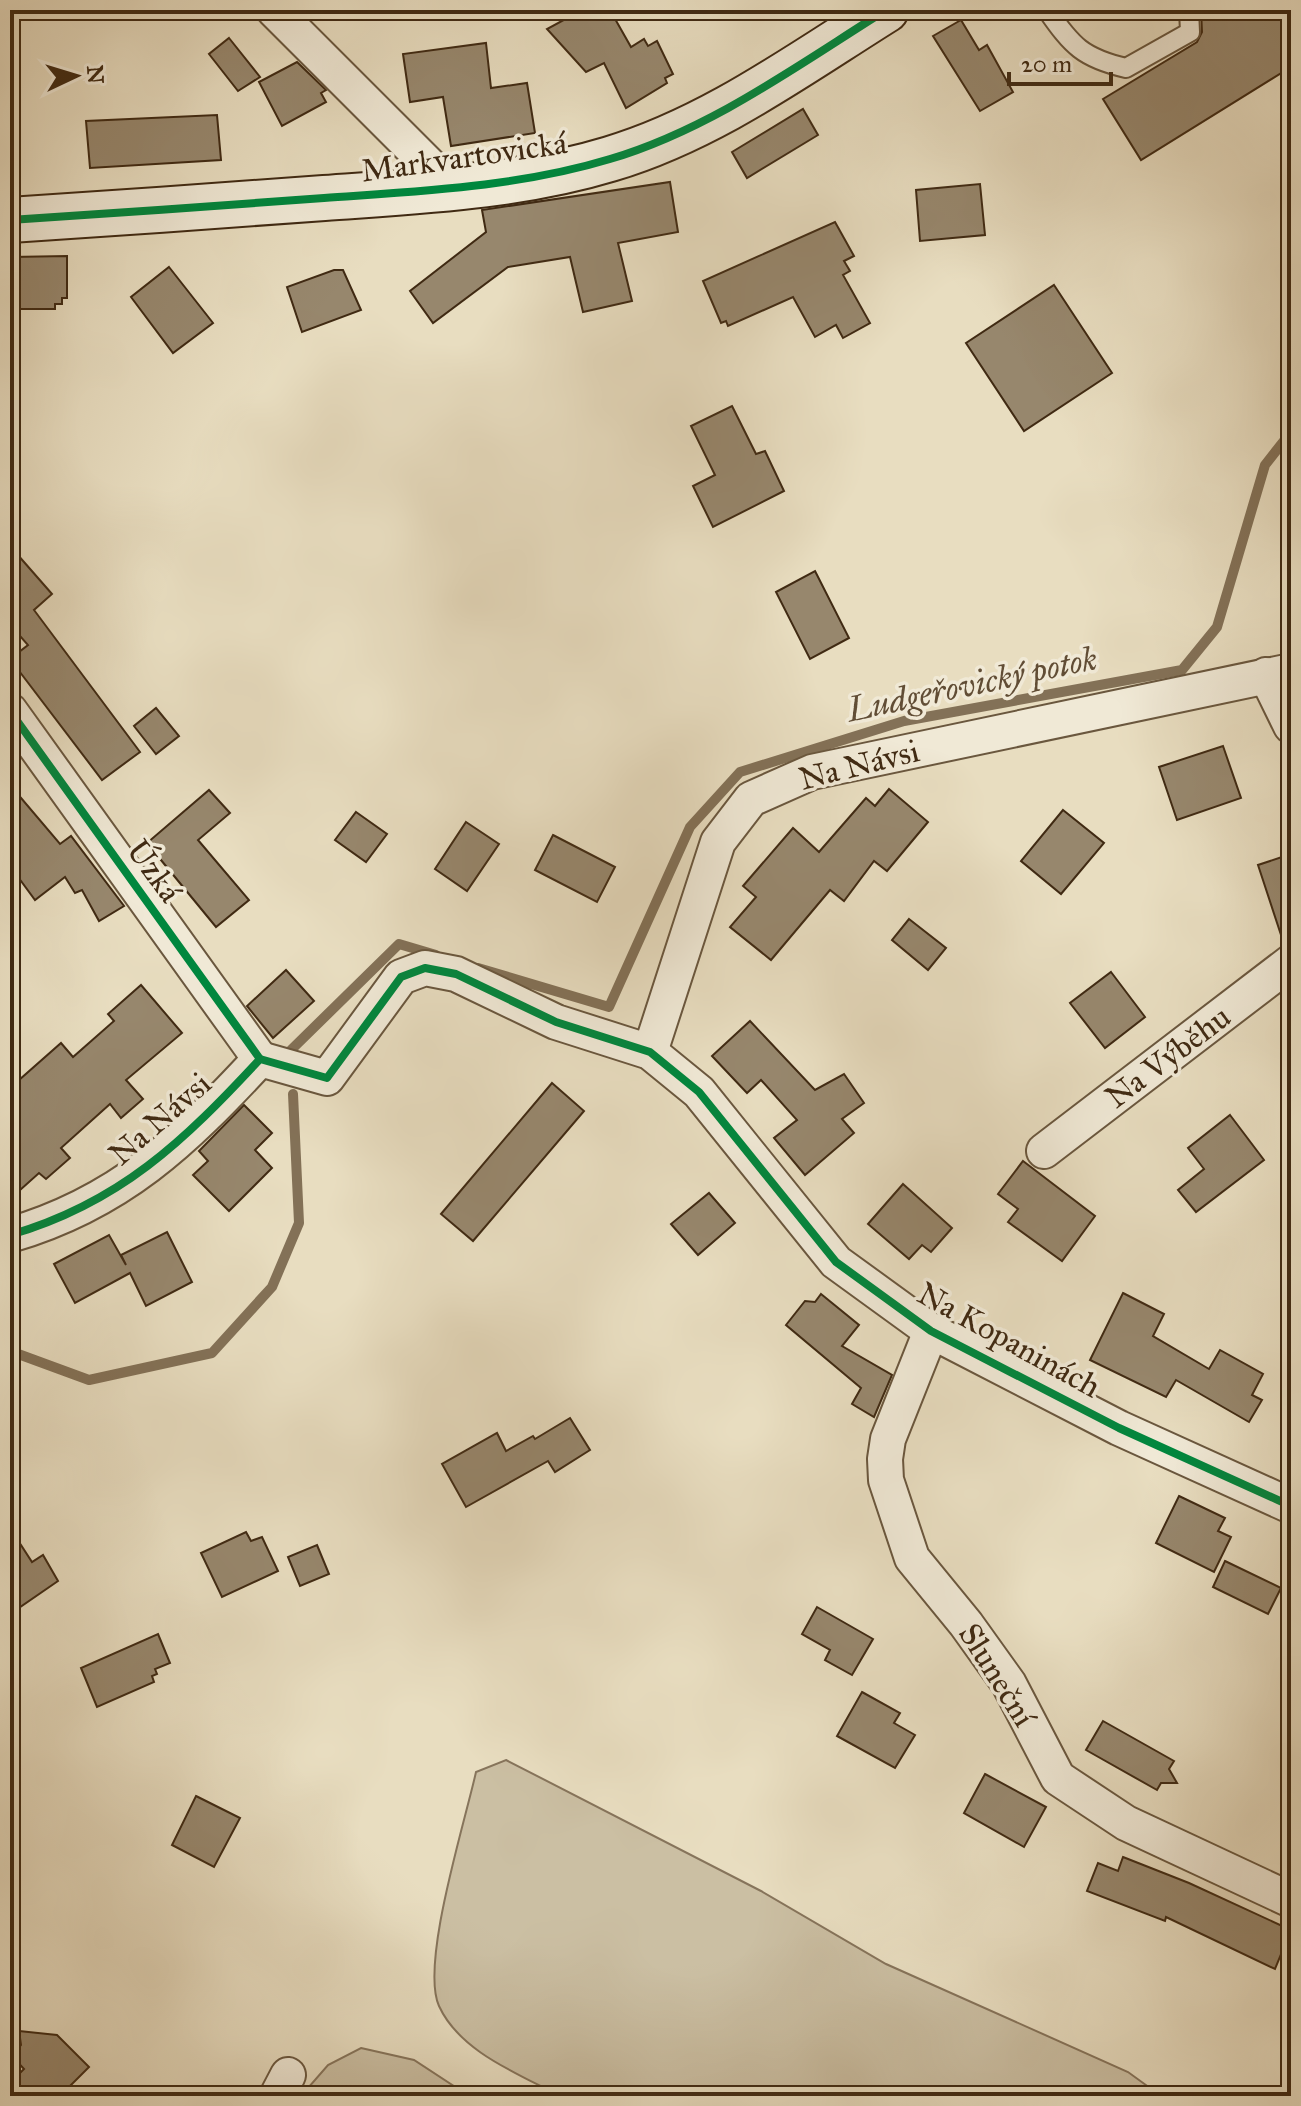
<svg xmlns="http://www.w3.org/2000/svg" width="1301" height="2106" font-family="'IM FELL Great Primer',serif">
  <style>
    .green { fill: #cbbfa3; stroke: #86745b; stroke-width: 2 }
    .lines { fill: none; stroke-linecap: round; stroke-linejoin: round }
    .stream { stroke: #837157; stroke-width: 10 }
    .building { fill: #97876d; stroke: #402a13; stroke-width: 2 }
    .lane-casing { stroke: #6a573e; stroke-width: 22 }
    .street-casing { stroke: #6a573e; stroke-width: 38 }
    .secondary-casing { stroke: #402a13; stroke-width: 48 }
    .lane { stroke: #f0e9d6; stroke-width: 18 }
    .street { stroke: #f0e9d6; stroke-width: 34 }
    .secondary { stroke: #f0e9d6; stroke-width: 44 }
    .cycleway-casing { stroke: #f0e9d6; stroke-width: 13 }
    .cycleway { stroke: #00873e; stroke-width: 8 }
    .labels { text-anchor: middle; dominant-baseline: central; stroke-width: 7; stroke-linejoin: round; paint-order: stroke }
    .street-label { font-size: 32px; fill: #402a13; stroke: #f0e9d6 }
    .water-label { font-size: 34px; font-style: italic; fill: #614d35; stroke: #f0e9d6 }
  </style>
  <rect width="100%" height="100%" fill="#e8ddc0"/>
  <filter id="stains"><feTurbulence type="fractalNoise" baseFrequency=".0025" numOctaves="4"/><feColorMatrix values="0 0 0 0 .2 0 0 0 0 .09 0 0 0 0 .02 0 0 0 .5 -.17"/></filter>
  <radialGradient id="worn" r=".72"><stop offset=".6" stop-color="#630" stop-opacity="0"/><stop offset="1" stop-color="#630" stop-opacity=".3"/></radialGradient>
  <g class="green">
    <path d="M506,1760L761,1891L886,1964L1128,2072L1161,2096H560C519,2074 460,2052 439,2006C420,1964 465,1822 476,1772Z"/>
    <path d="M361,2048L414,2060L469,2096H301L328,2065Z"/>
  </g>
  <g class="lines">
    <g class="stream">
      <path d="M1291,332L1287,339L1291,406"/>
      <path d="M478,968L609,1007L690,827L740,772L904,721L1182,670L1217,627L1265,465L1291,432"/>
      <path d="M291,1050L399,944L436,955"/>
      <path d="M10,1351L89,1380L212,1353L272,1287L299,1223L293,1094"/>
    </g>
  </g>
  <g class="building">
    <path d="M582,10H610L631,47L644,39L648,46L657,41L673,74L665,78L667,83L626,108L604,63L586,72L547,29Z"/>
    <path d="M1201,10H1291V67L1141,160L1103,99L1197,42L1202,32Z"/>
    <path d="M961,20L979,50L987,45L1013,92L980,111L933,36Z"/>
    <path d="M229,38L260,77L238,91L209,54Z"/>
    <path d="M486,43L491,88L527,83L535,133L451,146L443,97L410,102L403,54Z"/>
    <path d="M297,62L326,90L321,93L326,102L282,126L259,82Z"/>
    <path d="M803,109L818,135L747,178L732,152Z"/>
    <path d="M217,115L221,160L90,168L86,121Z"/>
    <path d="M670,182L678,232L618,243L632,301L583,312L570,257L508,267L433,323L410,291L486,232L482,210Z"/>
    <path d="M980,184L985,235L920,241L916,190Z"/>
    <path d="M835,222L854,256L844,261L850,271L843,275L870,323L843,338L836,325L815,337L793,297L728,326L726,321L721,323L703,281Z"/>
    <path d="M67,256V298H62V304H55V309H12L11,257Z"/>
    <path d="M169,267L213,323L173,353L131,297Z"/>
    <path d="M334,270H343L361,310L302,332L287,287Z"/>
    <path d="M1054,285L1112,373L1024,431L966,343Z"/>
    <path d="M732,406L756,454L765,451L784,491L713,527L693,486L715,475L691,426Z"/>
    <path d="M10,546L52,594L34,610L140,752L102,780L10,659L28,645L13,628L10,631Z"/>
    <path d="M815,571L849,638L810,659L776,592Z"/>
    <path d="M156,708L179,736L156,754L134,726Z"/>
    <path d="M1223,746L1241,798L1177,820L1159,767Z"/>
    <path d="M10,785L60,844L71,836L124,906L99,921L82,890L75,893L65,877L35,900L10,866Z"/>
    <path d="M889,789L928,822L887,871L874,861L844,901L830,890L771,960L730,927L756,897L743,886L793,828L819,852L866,798L875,806Z"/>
    <path d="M209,790L230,813L198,840L249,900L216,927L147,843Z"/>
    <path d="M1063,810L1104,843L1061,894L1021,861Z"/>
    <path d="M356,812L387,834L366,862L335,840Z"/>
    <path d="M466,822L499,844L467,891L435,869Z"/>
    <path d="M553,835L615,867L597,902L535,870Z"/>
    <path d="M1291,854V942L1284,944L1258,865Z"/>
    <path d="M909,919L946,948L928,970L892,940Z"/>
    <path d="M286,970L314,1001L273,1038L247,1006Z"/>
    <path d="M1111,972L1145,1017L1105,1048L1070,1003Z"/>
    <path d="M141,985L182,1033L126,1080L143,1099L121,1118L110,1104L61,1148L70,1158L46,1179L39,1173L10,1199V1088L61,1043L73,1057L114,1021L108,1014Z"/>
    <path d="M750,1021L815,1090L844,1074L864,1103L842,1119L854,1133L805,1175L774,1138L797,1120L761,1080L747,1093L712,1056Z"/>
    <path d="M552,1083L584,1111L473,1241L441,1214Z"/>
    <path d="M244,1105L272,1133L255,1150L272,1168L229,1211L193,1175L208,1161L199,1151Z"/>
    <path d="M1230,1115L1264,1160L1196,1212L1178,1190L1204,1169L1188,1148Z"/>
    <path d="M1023,1161L1095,1216L1062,1261L1008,1222L1018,1209L998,1194Z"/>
    <path d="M903,1184L952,1228L931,1252L922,1245L909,1259L868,1224Z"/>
    <path d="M709,1193L735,1223L698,1255L671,1224Z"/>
    <path d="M167,1232L192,1282L146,1306L130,1273L75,1303L54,1264L109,1235L126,1265L121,1255Z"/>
    <path d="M1123,1293L1164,1314L1153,1336L1209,1369L1220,1350L1263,1374L1252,1395L1262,1400L1249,1422L1176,1380L1166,1397L1090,1360Z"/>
    <path d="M821,1294L859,1325L842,1346L892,1375L874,1417L852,1404L861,1388L786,1325L805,1301L815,1302Z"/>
    <path d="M570,1418L590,1450L555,1472L548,1461L466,1507L442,1464L497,1433L506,1451L533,1436L535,1439Z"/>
    <path d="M1179,1496L1225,1518L1218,1531L1231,1537L1214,1572L1156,1543Z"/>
    <path d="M10,1528L32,1562L43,1555L58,1581L10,1614Z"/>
    <path d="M246,1532L251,1541L262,1537L278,1571L222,1597L201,1553Z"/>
    <path d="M317,1545L329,1574L300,1586L288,1557Z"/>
    <path d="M1225,1561L1281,1588L1268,1614L1213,1587Z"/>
    <path d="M817,1607L873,1639L852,1675L825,1660L830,1650L802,1634Z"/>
    <path d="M158,1634L170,1663L155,1669L157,1674L152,1676L154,1682L97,1707L81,1668Z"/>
    <path d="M862,1692L900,1713L894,1723L915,1735L895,1768L837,1736Z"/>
    <path d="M1103,1721L1174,1761L1169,1769L1177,1783H1161L1157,1790L1086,1750Z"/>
    <path d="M985,1774L1046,1807L1024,1847L964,1813Z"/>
    <path d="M196,1796L240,1818L214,1867L172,1845Z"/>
    <path d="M1123,1857L1189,1883L1291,1930L1275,1969L1166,1917L1165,1921L1087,1891L1098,1863L1118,1871Z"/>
    <path d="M19,2031L57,2035L89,2067L60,2096H10V2083L24,2069L12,2056L21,2045Z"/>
  </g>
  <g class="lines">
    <defs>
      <path id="lane" d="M1047,10C1072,46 1083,58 1126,68L1190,32L1189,10"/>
      <g id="street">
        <path d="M274,10L453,189"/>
        <path d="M1266,675L1291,726"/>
        <path d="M10,711L260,1059"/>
        <path d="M650,1052L718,842L751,799L812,772L1291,671"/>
        <path d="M1044,1151L1291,962"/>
        <path d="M10,1235C120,1203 184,1141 260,1059L327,1078L401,977L425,968L456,974L556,1022L650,1052L699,1092L836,1262L931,1331L1119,1428L1291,1506"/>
        <path d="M931,1331L888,1439L885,1459L886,1480L912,1558L966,1624L1009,1684L1058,1778L1126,1823L1291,1900"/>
        <path d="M277,2096L288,2075"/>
      </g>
      <path id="secondary" d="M10,220C115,213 219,206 324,198C420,191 518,187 610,159C711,129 798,65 886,10"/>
    </defs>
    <use href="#lane" class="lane-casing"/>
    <use href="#street" class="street-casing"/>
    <use href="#secondary" class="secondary-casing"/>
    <use href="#lane" class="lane"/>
    <use href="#street" class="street"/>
    <use href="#secondary" class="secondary"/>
    <defs>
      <g id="cycleway">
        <path d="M10,220C115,213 219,206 324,198C420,191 518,187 610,159C711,129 798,65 886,10"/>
        <path d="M10,711L260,1059"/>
        <path d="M10,1235C120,1203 184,1141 260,1059L327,1078L401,977L425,968L456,974L556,1022L650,1052L699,1092L836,1262L931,1331L1119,1428L1291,1506"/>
      </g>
    </defs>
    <use href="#cycleway" class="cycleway-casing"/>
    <use href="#cycleway" class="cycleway"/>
  </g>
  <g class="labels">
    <g class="street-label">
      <text transform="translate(464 157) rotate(-8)">Markvartovická</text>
      <text transform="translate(859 765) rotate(-14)">Na Návsi</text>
      <text transform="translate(154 871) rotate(54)">Úzká</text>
      <text transform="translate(1168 1057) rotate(-37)">Na Výběhu</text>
      <text transform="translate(160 1119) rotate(-41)">Na Návsi</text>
      <text transform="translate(1009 1340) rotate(29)">Na Kopaninách</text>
      <text transform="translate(997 1675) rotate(58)">Sluneční</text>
    </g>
    <g class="water-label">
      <text transform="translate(972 684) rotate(-12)">Ludgeřovický potok</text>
    </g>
  </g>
  <rect width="1301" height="2106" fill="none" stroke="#e8ddc0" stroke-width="40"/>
  <rect x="12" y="12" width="1277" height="2082" fill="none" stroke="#402a13" stroke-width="4"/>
  <rect x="20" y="20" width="1261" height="2066" fill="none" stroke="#402a13" stroke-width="2"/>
  <g transform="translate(76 76) rotate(86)" stroke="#f0e9d6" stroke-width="6" paint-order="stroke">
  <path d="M0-6L14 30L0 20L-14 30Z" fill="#402a13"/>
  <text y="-12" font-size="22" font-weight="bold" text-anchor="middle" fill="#402a13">N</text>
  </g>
  <path d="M1009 72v12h102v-12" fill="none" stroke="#402a13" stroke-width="4"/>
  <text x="1021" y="72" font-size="24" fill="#402a13" stroke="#f0e9d6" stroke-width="6" paint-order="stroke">20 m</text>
  <rect width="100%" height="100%" filter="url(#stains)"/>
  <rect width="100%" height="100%" fill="url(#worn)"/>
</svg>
